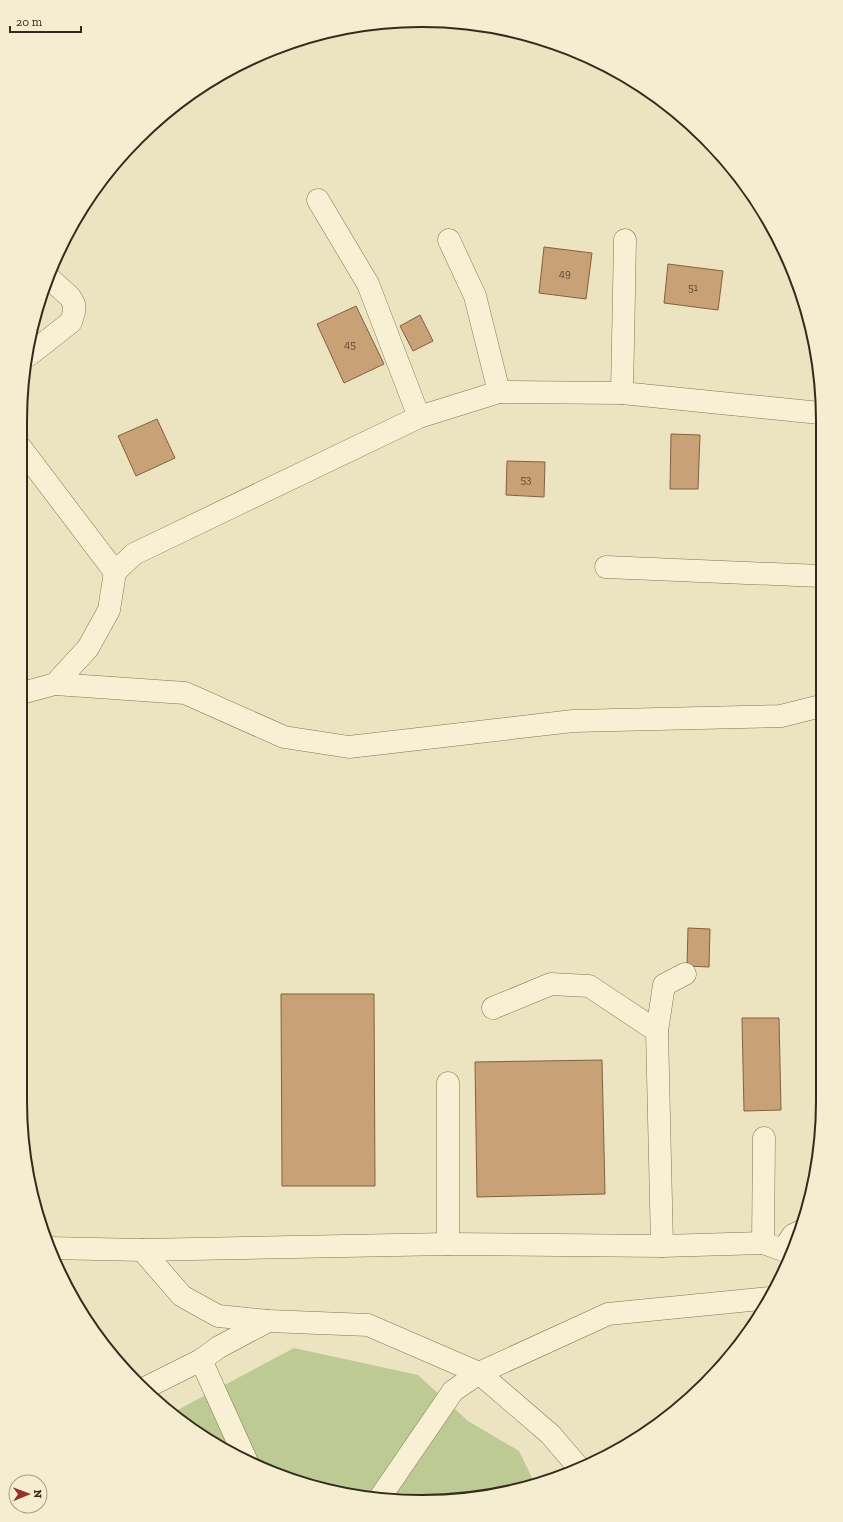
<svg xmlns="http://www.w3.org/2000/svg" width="843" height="1522" font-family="'Zilla Slab',serif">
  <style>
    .green { fill: #beca94 }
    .building { fill: #c9a177; stroke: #83613f }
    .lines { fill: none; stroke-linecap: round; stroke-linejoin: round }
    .minor-casing { stroke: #847458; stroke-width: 23 }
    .minor { stroke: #f7f0d2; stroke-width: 22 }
    .labels { text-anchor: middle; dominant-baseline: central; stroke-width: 3; stroke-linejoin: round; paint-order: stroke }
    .number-label { font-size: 11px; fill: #594834 }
    .rim { fill: none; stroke: #342a1d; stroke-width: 2 }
  </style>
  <rect width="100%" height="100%" fill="#ece3c0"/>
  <path class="green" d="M294,1348L418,1375L468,1421L519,1451L535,1484L500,1494L448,1501L369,1499L317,1488L244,1461L198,1434L172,1413Z"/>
  <g class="building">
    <path d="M544,247L592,253L586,299L539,293Z"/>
    <path d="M668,264L723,271L718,310L664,303Z"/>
    <path d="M356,306L384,364L344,383L317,324Z"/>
    <path d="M420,315L433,341L413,351L400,326Z"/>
    <path d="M157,419L175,458L136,476L118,436Z"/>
    <path d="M671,434L700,435L698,489H670Z"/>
    <path d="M507,461L545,462L544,497L506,495Z"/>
    <path d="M688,928L710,929L709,967L687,966Z"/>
    <path d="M281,994H374L375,1186H282Z"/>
    <path d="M742,1018H779L781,1110L744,1111Z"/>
    <path d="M602,1060L605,1194L477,1197L475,1062Z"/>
  </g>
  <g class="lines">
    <defs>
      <g id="minor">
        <path d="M318,200L368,284L419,417"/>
        <path d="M449,240L475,296L499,392"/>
        <path d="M29,355L71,322L74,312V304L70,297L48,277"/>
        <path d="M622,393L625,240"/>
        <path d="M21,448L115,572"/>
        <path d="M606,567L820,576"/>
        <path d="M55,684L88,648L109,610L115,572L134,554L419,417L499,392L622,393L820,413"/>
        <path d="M22,693L55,684L185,693L284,737L349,747L573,721L781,716L821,706"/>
        <path d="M493,1008L551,984L589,986L657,1031"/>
        <path d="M448,1083V1244"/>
        <path d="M763,1243L764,1138"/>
        <path d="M662,1246L657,1031L664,985L685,974"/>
        <path d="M49,1248L142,1250L448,1244L662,1246L763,1243L783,1250"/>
        <path d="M142,1250L182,1296L218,1316L268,1321L368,1325L479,1373L608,1314L770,1298"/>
        <path d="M783,1250L793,1235L801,1231"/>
        <path d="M201,1360L247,1462"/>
        <path d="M143,1389L201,1360L219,1347L268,1321"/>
        <path d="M379,1499L453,1391L479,1373L550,1434L580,1469"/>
      </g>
    </defs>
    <use href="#minor" class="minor-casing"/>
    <use href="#minor" class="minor"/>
  </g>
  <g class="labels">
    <g class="number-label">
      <text x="565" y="273">49</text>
      <text x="693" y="287">51</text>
      <text x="350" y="344">45</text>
      <text x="526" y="479">53</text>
    </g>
  </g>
  <path d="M0 0H843V1522H0ZM421 27H422A394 394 0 0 1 816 421V1101A394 394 0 0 1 422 1495H421A394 394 0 0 1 27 1101V421A394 394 0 0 1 421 27Z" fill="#f4edcf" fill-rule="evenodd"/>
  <path class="rim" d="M421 27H422A394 394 0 0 1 816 421V1101A394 394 0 0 1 422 1495H421A394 394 0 0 1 27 1101V421A394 394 0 0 1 421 27Z"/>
  <g transform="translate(28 1494) rotate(89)"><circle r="19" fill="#f4edcf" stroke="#a79f88"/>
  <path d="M0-3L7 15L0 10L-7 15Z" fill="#91342a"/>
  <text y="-6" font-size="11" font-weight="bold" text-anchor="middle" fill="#342a1d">N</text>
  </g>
  <path d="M10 26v6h71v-6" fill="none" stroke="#342a1d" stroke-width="2"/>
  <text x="16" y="26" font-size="12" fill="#342a1d" stroke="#f4edcf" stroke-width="3" paint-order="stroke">20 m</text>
</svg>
